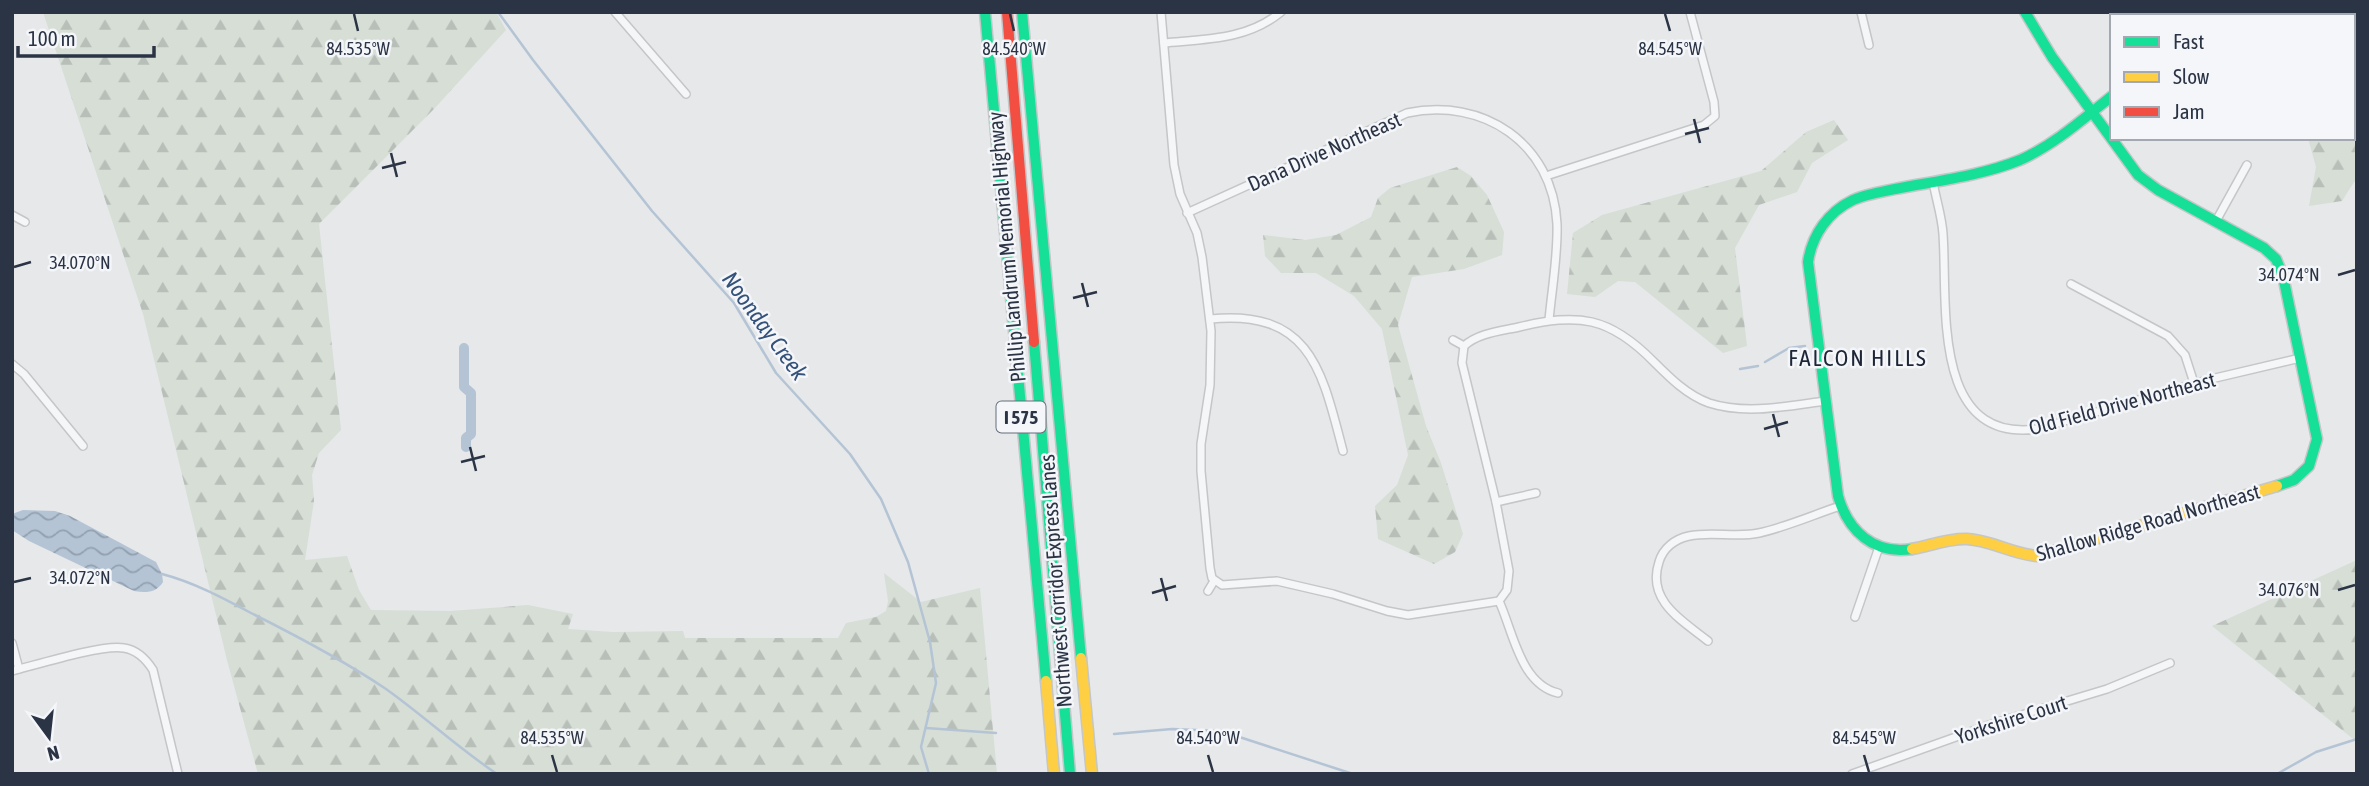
<svg xmlns="http://www.w3.org/2000/svg" width="2369" height="786" font-family="'Asap Condensed',sans-serif">
  <style>
    .forest { fill: url(#forest-firs) }
    .water { fill: url(#water-waves) }
    .lines { fill: none; stroke-linecap: round; stroke-linejoin: round }
    .stream { stroke: #b4c4d5; stroke-width: 2.5 }
    .canal { stroke: #b4c4d5; stroke-width: 10 }
    .street-casing { stroke: #c4c6c8; stroke-width: 10 }
    .fast-casing { stroke: #c4c6c8; stroke-width: 13 }
    .slow-casing { stroke: #c4c6c8; stroke-width: 13 }
    .jam-casing { stroke: #c4c6c8; stroke-width: 13 }
    .street { stroke: #f5f6f7; stroke-width: 7 }
    .fast { stroke: #16e098; stroke-width: 10 }
    .slow { stroke: #ffcf43; stroke-width: 10 }
    .jam { stroke: #f24e42; stroke-width: 10 }
    .ticks { fill: none; stroke: #2b3445; stroke-width: 2.5 }
    .labels { text-anchor: middle; dominant-baseline: central; stroke-width: 5; stroke-linejoin: round; paint-order: stroke }
    .shield { fill: #f4f6f9; stroke: #676e7b; stroke-width: 2 }
    .shield-label { font-size: 19px; font-weight: bold; fill: #2b3445 }
    .street-label { font-size: 21px; fill: #2b3445; stroke: #f4f6f9 }
    .water-label { font-size: 23px; font-style: italic; fill: #34527a; stroke: #f4f6f9 }
    .neighbourhood-label { font-size: 23px; letter-spacing: 2px; fill: #1d2536; stroke: #f4f6f9 }
    .ticks-label { font-size: 18px; text-anchor: middle; fill: #2b3445; stroke: #f4f6f9; stroke-width: 5; stroke-linejoin: round; paint-order: stroke }
  </style>
  <defs>
    <pattern id="forest-firs" width="22" height="20" patternUnits="userSpaceOnUse" patternTransform="scale(1.75)"><rect width="22" height="20" fill="#d6ded6"/><path d="M5 1l3.5 6h-7zM16 11l3.5 6h-7z" fill="#b8bfb9"/></pattern>
    <pattern id="water-waves" width="16" height="10" patternUnits="userSpaceOnUse" patternTransform="scale(1.75)"><rect width="16" height="10" fill="#b4c4d5"/><path d="M0 5q4-4 8 0t8 0" fill="none" stroke="#93a0af"/></pattern>
  </defs>
  <rect width="100%" height="100%" fill="#e6e8ea"/>
  <g class="forest">
    <path d="M43,12H496L506,30L434,109L319,224L341,430L319,453L312,475L314,501L305,560L347,556L359,590L371,610L450,611L528,605L573,614L568,629L613,632L683,631L685,638H838L846,623L876,617L886,611L888,601L884,573L921,602L980,588L997,774H258L227,660L143,314Z"/>
    <path d="M2357,57V177L2342,201L2309,206L2316,167L2308,138H2353V58Z"/>
    <path d="M1834,120L1848,140L1812,163L1797,192L1759,205L1735,248L1747,346L1723,353L1635,282L1618,281L1595,297L1567,294L1573,233L1602,215L1761,171L1806,132Z"/>
    <path d="M1457,167L1471,176L1487,195L1504,232L1502,255L1464,269L1412,277L1398,325L1426,426L1441,463L1463,534L1455,552L1434,564L1378,539L1375,506L1397,485L1408,455L1382,329L1354,296L1316,273H1281L1265,256L1263,235L1305,240L1336,235L1371,217L1378,198L1390,188Z"/>
    <path d="M2357,560V742L2212,626Z"/>
  </g>
  <path class="water" d="M23,510L55,511L70,516L156,562L162,574L163,582C156,593 146,593 134,591L29,541L12,530V514Z"/>
  <g class="lines">
    <g class="stream">
      <path d="M498,12L533,60L652,211L734,303L776,373L850,454L881,499L908,562L930,642L936,683L921,747L929,774"/>
      <path d="M1765,362L1789,348L1805,346"/>
      <path d="M1740,369L1758,366"/>
      <path d="M162,574C193,582 223,598 251,613C297,636 343,660 386,689C424,716 458,748 497,774"/>
      <path d="M926,728L996,733"/>
      <path d="M1114,734L1172,729L1221,731L1353,774"/>
      <path d="M2277,774L2316,752L2357,739"/>
    </g>
    <path class="canal" d="M464,348V387L471,393V434L466,438V447"/>
    <defs>
      <g id="street">
        <path d="M615,12L686,94"/>
        <path d="M1161,12L1174,165L1180,194L1197,233L1202,257L1211,331L1210,385L1201,444V471L1210,568L1212,578L1222,585L1277,581L1333,594L1387,611L1408,615L1499,601L1507,590L1509,571L1496,502L1462,363L1464,346C1478,333 1501,331 1519,327C1578,313 1609,316 1654,362C1670,378 1687,395 1709,403C1746,415 1788,406 1825,401"/>
        <path d="M1861,12L1869,45"/>
        <path d="M2171,12L2173,16"/>
        <path d="M2280,16L2287,12"/>
        <path d="M1164,43C1206,39 1247,40 1281,12"/>
        <path d="M1546,176L1704,125L1715,116L1714,102L1690,12"/>
        <path d="M1933,182C1936,199 1942,217 1943,234C1948,302 1930,443 2037,429L2211,379L2300,358"/>
        <path d="M1187,213L1407,113C1483,97 1553,143 1557,224C1558,255 1552,288 1549,320"/>
        <path d="M12,215L25,222"/>
        <path d="M2216,221L2247,165"/>
        <path d="M2071,284L2168,336L2185,355L2194,383"/>
        <path d="M1210,319C1311,309 1322,371 1343,451"/>
        <path d="M1453,340L1464,346"/>
        <path d="M12,364L24,374L83,446"/>
        <path d="M1496,502L1536,493"/>
        <path d="M1208,591L1214,581"/>
        <path d="M1499,601C1513,631 1520,684 1558,693"/>
        <path d="M1855,617L1879,547"/>
        <path d="M1708,641C1683,621 1646,601 1659,562C1663,548 1675,539 1689,536C1712,531 1736,538 1759,533C1786,527 1813,515 1840,506"/>
        <path d="M12,643L19,669"/>
        <path d="M12,671C36,665 102,644 124,648C137,650 146,659 153,670L178,774"/>
        <path d="M1852,774L1998,722L2107,689L2170,663"/>
      </g>
      <g id="fast">
        <path d="M985,12L1046,681"/>
        <path d="M1022,12L1081,658"/>
        <path d="M2025,12L2052,57L2138,175L2158,190L2264,248L2276,259L2283,276L2317,439L2309,466L2294,480L2277,486"/>
        <path d="M1034,342L1070,774"/>
        <path d="M1912,549C1874,555 1848,531 1838,496L1808,262C1812,235 1828,212 1853,200C1866,194 1881,192 1895,189C1936,181 1980,176 2020,160C2054,145 2083,119 2112,96"/>
      </g>
      <g id="slow">
        <path d="M1912,549C1930,546 1948,538 1967,539C1991,540 2012,554 2037,556L2277,486"/>
        <path d="M1081,658L1092,774"/>
        <path d="M1046,681L1054,774"/>
      </g>
      <path id="jam" d="M1007,12L1034,342"/>
    </defs>
    <use href="#street" class="street-casing"/>
    <use href="#fast" class="fast-casing"/>
    <use href="#slow" class="slow-casing"/>
    <use href="#jam" class="jam-casing"/>
    <use href="#street" class="street"/>
    <use href="#fast" class="fast"/>
    <use href="#slow" class="slow"/>
    <use href="#jam" class="jam"/>
  </g>
  <path class="ticks" d="M354,14L358,31M1010,14L1014,31M1665,14L1670,31M1694,119L1700,143M1685,134L1709,128M391,153L397,177M382,168L406,162M14,267L31,262M2338,275L2355,270M1082,283L1088,307M1073,298L1097,292M1773,414L1779,437M1764,429L1788,422M470,447L476,471M461,462L485,456M1161,578L1167,601M14,582L31,578M2338,590L2355,585M1152,593L1176,586M552,755L557,772M1208,755L1213,772M1864,755L1869,772"/>
  <g class="labels">
    <rect class="shield" x="996.5" y="401.5" width="49" height="31" rx="5"/>
    <g class="shield-label">
      <text x="1021" y="417">I 575</text>
    </g>
    <g class="street-label">
      <text transform="translate(1324 151) rotate(-24)">Dana Drive Northeast</text>
      <text transform="translate(1006 247) rotate(-95)">Phillip Landrum Memorial Highway</text>
      <text transform="translate(2122 403) rotate(-15)">Old Field Drive Northeast</text>
      <text transform="translate(2148 522) rotate(-16)">Shallow Ridge Road Northeast</text>
      <text transform="translate(1055 581) rotate(-94)">Northwest Corridor Express Lanes</text>
      <text transform="translate(2011 719) rotate(-18)">Yorkshire Court</text>
    </g>
    <g class="water-label">
      <text transform="translate(765 326) rotate(54)">Noonday Creek</text>
    </g>
    <g class="neighbourhood-label">
      <text x="1858" y="358">FALCON HILLS</text>
    </g>
  </g>
  <g class="ticks-label">
    <text x="358" y="55">84.535°W</text>
    <text x="1014" y="55">84.540°W</text>
    <text x="1670" y="55">84.545°W</text>
    <text x="80" y="269">34.070°N</text>
    <text x="2289" y="281">34.074°N</text>
    <text x="80" y="584">34.072°N</text>
    <text x="2289" y="596">34.076°N</text>
    <text x="552" y="744">84.535°W</text>
    <text x="1208" y="744">84.540°W</text>
    <text x="1864" y="744">84.545°W</text>
  </g>
  <rect width="2369" height="786" fill="none" stroke="#2b3445" stroke-width="28"/>
  <rect x="2110" y="14" width="245" height="126" fill="#f4f6f9" stroke="#a4a8b1" stroke-width="2"/>
  <rect x="2124" y="37" width="35" height="10" fill="#16e098" stroke="#a4a8b1" stroke-width="2"/>
  <text x="2173" y="49" font-size="21" fill="#2b3445">Fast</text>
  <rect x="2124" y="72" width="35" height="10" fill="#ffcf43" stroke="#a4a8b1" stroke-width="2"/>
  <text x="2173" y="84" font-size="21" fill="#2b3445">Slow</text>
  <rect x="2124" y="107" width="35" height="10" fill="#f24e42" stroke="#a4a8b1" stroke-width="2"/>
  <text x="2173" y="119" font-size="21" fill="#2b3445">Jam</text>
  <g transform="translate(49 737) rotate(165)" stroke="#f4f6f9" stroke-width="5" paint-order="stroke">
  <path d="M0-5L12 26L0 18L-12 26Z" fill="#2b3445"/>
  <text y="-10" font-size="19" font-weight="bold" text-anchor="middle" fill="#2b3445">N</text>
  </g>
  <path d="M18 46v10h136v-10" fill="none" stroke="#2b3445" stroke-width="3.5"/>
  <text x="28" y="46" font-size="21" fill="#2b3445" stroke="#f4f6f9" stroke-width="5" paint-order="stroke">100 m</text>
</svg>
